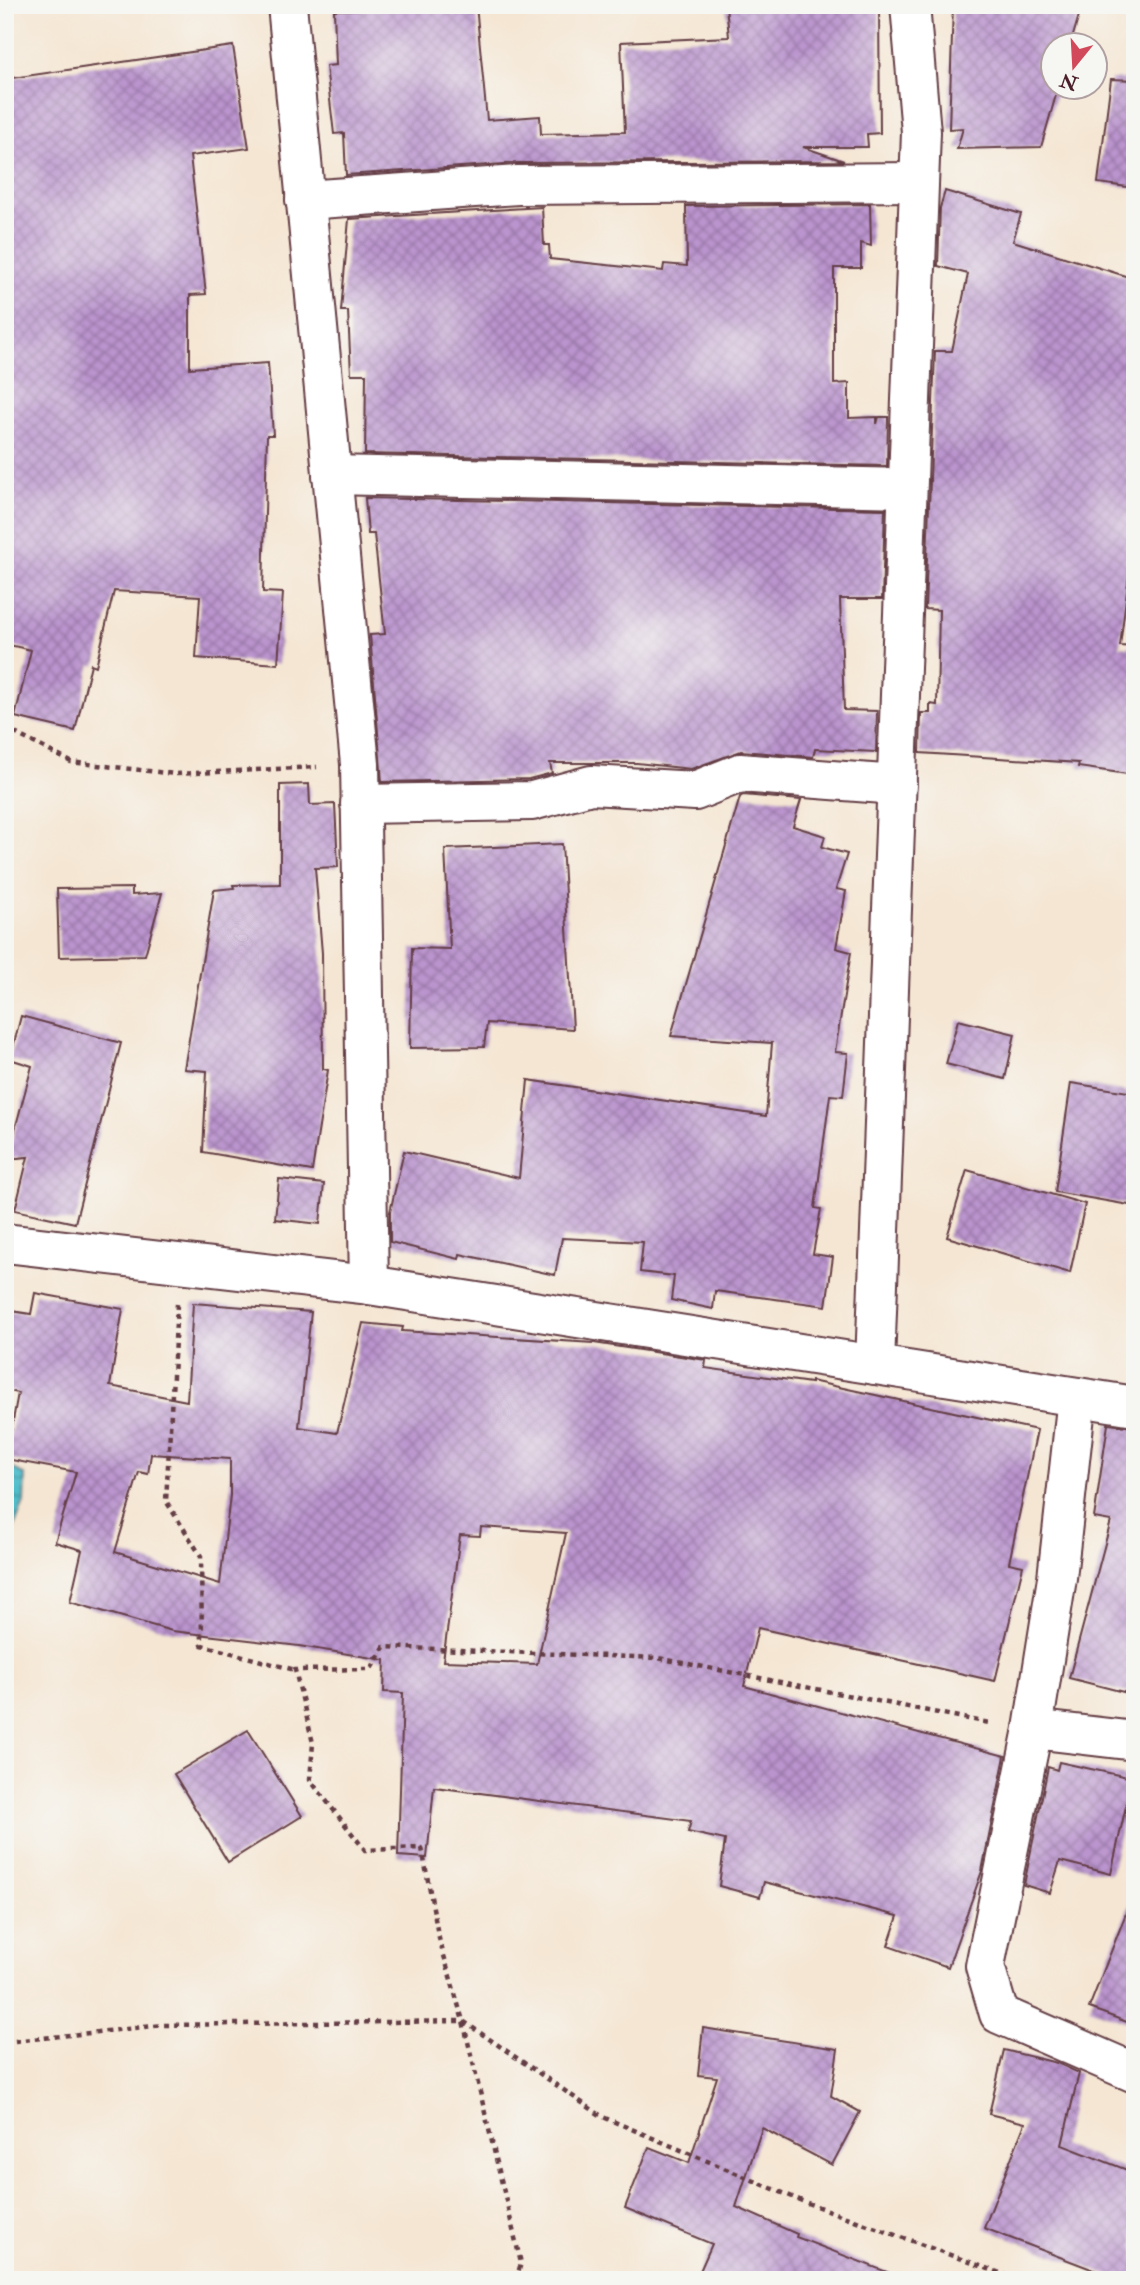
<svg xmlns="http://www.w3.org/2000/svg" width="1140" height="2285" font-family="'IM FELL Double Pica',serif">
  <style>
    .water { fill: url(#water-waves); stroke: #4e6e7b; stroke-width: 2 }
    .building { fill: url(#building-cross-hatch); fill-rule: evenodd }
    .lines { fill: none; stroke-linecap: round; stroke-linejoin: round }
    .street-casing { stroke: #643d44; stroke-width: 42 }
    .path { stroke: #643d44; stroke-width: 4.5; stroke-dasharray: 5 5; stroke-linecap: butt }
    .street { stroke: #fff; stroke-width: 38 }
  </style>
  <defs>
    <pattern id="water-waves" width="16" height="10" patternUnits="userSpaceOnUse" patternTransform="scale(1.75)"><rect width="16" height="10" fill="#51becb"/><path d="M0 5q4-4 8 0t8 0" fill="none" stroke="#459aa5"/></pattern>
    <pattern id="building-cross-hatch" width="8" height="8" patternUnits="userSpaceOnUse" patternTransform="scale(1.75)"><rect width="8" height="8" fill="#ba94ce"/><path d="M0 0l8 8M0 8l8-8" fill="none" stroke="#9978a7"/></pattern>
  </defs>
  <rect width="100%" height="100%" fill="#f6f6f2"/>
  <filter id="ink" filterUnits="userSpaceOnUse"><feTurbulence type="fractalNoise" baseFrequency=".0143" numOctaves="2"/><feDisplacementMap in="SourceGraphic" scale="14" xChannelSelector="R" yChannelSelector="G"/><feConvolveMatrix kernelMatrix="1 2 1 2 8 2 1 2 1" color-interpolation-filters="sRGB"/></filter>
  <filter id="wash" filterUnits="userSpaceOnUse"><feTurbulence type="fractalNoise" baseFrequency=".00686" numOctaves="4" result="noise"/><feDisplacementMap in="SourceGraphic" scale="28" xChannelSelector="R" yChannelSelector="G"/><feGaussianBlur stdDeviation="1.57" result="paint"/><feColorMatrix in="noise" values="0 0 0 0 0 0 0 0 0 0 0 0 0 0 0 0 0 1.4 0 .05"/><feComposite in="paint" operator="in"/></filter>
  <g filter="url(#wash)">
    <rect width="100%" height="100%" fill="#f5e6d3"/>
    <path class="water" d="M5,1464L25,1475L24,1502L5,1551Z"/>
    <g id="blocks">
      <g class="building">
        <path d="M476,5L487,120L540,116L541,134L625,132L621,42L729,37L726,5H879L880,133L867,134L868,147H803L844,161L518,163L346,175L344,133L334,134L326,66L336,65L334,10Z"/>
        <path d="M953,5H1082L1070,46H1053V88H1058L1041,147L957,149L963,128L949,129Z"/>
        <path d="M233,46L249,148L190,156L206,294L190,295V368L268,363L273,435H267L263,592L283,593L278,664L196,658L200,596L114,591L96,666L91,664L75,731L15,717L31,650L5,644V318L11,320L5,220V79Z"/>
        <path d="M1111,79L1135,80V188L1098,183Z"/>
        <path d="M945,191L1021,214L1013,241L1135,279V383L1130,427H1135V527L1120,646L1135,647V775L1078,767L1079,763L920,753L921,713H930V704L937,705L939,610L925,609L935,351H952L968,274L938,266L940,208Z"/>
        <path d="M870,204L871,246L861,243V268H834V384L849,383V418L877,417V424L879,417H888L887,466L365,454L366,374H351L348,311H341L349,219L542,207L544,245H549L550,259L663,271L664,264L687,266L686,206Z"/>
        <path d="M365,498L885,509L882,599H840L844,710L877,711L876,752L815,749L813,757L741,751L691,769L637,763H550L552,773L529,779L382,782L370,635L385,634L374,534H368Z"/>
        <path d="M309,784L310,805L335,804L338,867L315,868L322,953L323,1069L328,1070L312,1171L203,1152L207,1071L184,1069L214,890L234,888L233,885L280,884V785Z"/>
        <path d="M743,795L801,800L793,826L825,836L822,847L847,854L836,889L846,891L836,948L851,952L835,1052L848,1053L843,1096L830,1095L815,1208L821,1209L813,1254L833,1257L826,1306L715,1291L713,1309L671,1300L674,1276L640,1272L643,1242L562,1238L555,1275L460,1254L459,1259L390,1242V1212L404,1151L519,1178L528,1080L766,1116L772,1043L671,1036L740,797Z"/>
        <path d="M562,844L573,1029L487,1023L484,1047L410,1048L412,948L450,949L445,849Z"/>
        <path d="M132,888V895L162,893L145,955L59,957L57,889Z"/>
        <path d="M21,1016L121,1043L75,1223L15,1210L28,1157L7,1159L32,1066L10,1059Z"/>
        <path d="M958,1020L1015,1034L1005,1079L946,1064Z"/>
        <path d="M1071,1083L1135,1093V1206L1055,1192Z"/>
        <path d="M967,1170L1085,1204L1070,1273L947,1237Z"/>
        <path d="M279,1179L324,1184L320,1224L275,1219Z"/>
        <path d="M35,1293L123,1309L110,1386L187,1401L193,1303L311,1312L299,1427L337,1433L363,1323L403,1327L402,1331L594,1343L706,1360L705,1368L811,1383V1381L1037,1430L1009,1563L1023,1566L995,1681L758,1628L744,1686L1005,1756L982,1871L948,1967L888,1946L898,1916L764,1882L760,1897L719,1886L725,1840L688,1832L691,1821L434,1787L427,1858L398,1856L403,1693L384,1692L385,1660L299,1646L172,1631L70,1602L82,1550L55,1542L76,1472L6,1459L18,1393L5,1390V1310L31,1314ZM151,1454L230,1459V1495L220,1584L115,1552L139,1472L148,1474ZM481,1527L566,1533L537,1664L443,1661L460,1535L480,1536Z"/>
        <path d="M1108,1424L1135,1427V1695L1069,1678L1111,1521L1094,1518Z"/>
        <path d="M248,1730L302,1816L228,1862L174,1774Z"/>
        <path d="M1059,1762L1132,1778L1111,1874L1060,1861L1050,1893L1024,1885L1048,1767L1057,1770Z"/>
        <path d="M1132,1898H1135V2025L1089,2008Z"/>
        <path d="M703,2028L838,2049L831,2096L860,2112L832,2165L762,2128L736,2207L797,2234L796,2237L900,2277L899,2280H696L712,2244L625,2208L649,2147L689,2163L717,2077L698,2075Z"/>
        <path d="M1004,2050L1057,2063L1079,2073L1062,2145L1135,2173V2280H1120L984,2228L1025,2123L989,2114Z"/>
      </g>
    </g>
  </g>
  <g filter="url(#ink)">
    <use href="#blocks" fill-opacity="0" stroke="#643d44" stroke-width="2"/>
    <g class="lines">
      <defs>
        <g id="street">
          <path d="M287,5L360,764L369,1285"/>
          <path d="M305,200L518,185L919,182"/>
          <path d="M332,475L907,488"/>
          <path d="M360,804L532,801L591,785L695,791L740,773L897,785"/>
          <path d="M5,1243L369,1285L1135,1406"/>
          <path d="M875,1365L921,132L910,5"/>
          <path d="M1077,1397L1057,1578L1033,1729L985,1966L999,2014L1135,2073"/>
          <path d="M1033,1729L1135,1741"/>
        </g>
      </defs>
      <use href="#street" class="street-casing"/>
      <g class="path">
        <path d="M5,728L71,762L175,774L317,767"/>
        <path d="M177,1304L166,1501L201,1556L202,1645L295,1670"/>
        <path d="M5,2042L163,2025L463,2021L603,2117L802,2201L1019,2280"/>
        <path d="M516,2280L521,2263L463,2021L438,1935L422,1848L365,1850L310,1780L313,1743L295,1670L371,1669L384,1647L658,1658L989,1723"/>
      </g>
      <use href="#street" class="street"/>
    </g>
  </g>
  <rect width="1140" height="2285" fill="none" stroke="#f6f6f2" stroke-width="28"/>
  <g transform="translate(1074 66) rotate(198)"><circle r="33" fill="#f6f6f2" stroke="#b1a0a2" stroke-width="2"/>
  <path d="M0-5L12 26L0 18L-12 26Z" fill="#d1495b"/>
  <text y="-10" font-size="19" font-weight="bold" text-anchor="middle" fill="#4a1f2b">N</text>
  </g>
</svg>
